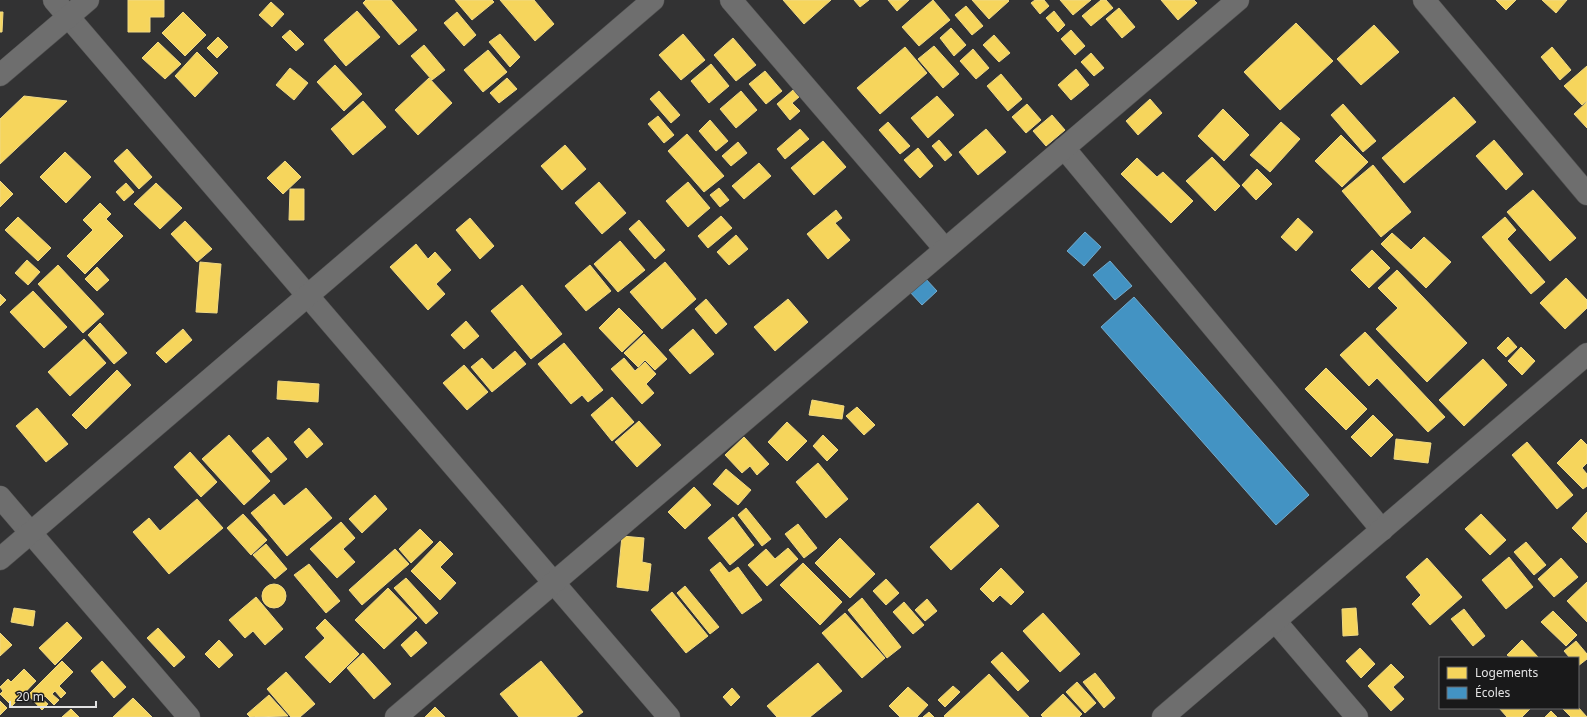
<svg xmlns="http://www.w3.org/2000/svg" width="1587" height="717" font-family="'Noto Sans',sans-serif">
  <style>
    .homes { fill: #f6d55c; stroke: #f0d984 }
    .schools { fill: #4393c3; stroke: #73abcd }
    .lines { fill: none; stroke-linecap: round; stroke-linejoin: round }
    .street-casing { stroke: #4f4f4f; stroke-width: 23 }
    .street { stroke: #6e6e6e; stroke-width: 22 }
  </style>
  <rect width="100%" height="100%" fill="#323233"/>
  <g class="homes">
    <path d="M128,0H164V17H150V32H128Z"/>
    <path d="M366,0H391L417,30L399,45L363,3Z"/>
    <path d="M455,0H492L494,2L472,20Z"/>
    <path d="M500,0H534L554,24L535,41Z"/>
    <path d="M783,0H831L804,24Z"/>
    <path d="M854,0H869L860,7Z"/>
    <path d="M888,0H909L897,11Z"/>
    <path d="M933,0L950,20L919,46L902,27Z"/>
    <path d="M972,0H1008L1009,1L989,19Z"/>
    <path d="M1035,0H1044L1049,6L1040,14L1031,3Z"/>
    <path d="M1060,0H1091L1073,15Z"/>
    <path d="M1101,0H1106L1113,8L1091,26L1082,16Z"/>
    <path d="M1161,0H1194L1197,3L1178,20Z"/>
    <path d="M1496,0H1516L1506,10Z"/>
    <path d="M1542,0H1567L1556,13Z"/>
    <path d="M271,2L284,14L272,27L259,15Z"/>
    <path d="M966,6L983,26L972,35L955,15Z"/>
    <path d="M1119,8L1135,27L1122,38L1106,19Z"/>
    <path d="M357,11L380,37L346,66L324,40Z"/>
    <path d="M1054,11L1065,25L1058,32L1046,18Z"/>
    <path d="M0,12H3L2,32H0Z"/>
    <path d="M183,12L206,35L185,56L162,33Z"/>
    <path d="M457,12L476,35L464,46L444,23Z"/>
    <path d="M1296,23L1333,61L1280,110L1244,72Z"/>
    <path d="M1374,25L1399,52L1361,85L1337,59Z"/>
    <path d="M951,28L966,45L954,56L940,38Z"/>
    <path d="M290,30L304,44L296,51L282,37Z"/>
    <path d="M1071,30L1085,46L1075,55L1061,39Z"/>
    <path d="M500,34L520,57L510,67L489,42Z"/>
    <path d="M683,34L705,60L681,80L659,55Z"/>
    <path d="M994,35L1010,53L999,62L983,45Z"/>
    <path d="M218,37L228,47L217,58L207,48Z"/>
    <path d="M733,38L756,65L736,81L714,55Z"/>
    <path d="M158,42L181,64L165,79L142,58Z"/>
    <path d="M424,45L445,70L432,80L411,56Z"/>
    <path d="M934,46L959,74L943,88L918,59Z"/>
    <path d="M905,47L927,73L880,114L857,88Z"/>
    <path d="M1552,47L1571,70L1560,80L1541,57Z"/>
    <path d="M973,49L989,68L976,79L960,61Z"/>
    <path d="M488,50L507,72L483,92L464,70Z"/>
    <path d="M197,52L218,73L195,97L175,76Z"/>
    <path d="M1091,53L1104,68L1094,76L1081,62Z"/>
    <path d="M711,64L729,86L709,103L691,81Z"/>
    <path d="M335,65L362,94L344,111L317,82Z"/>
    <path d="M1587,66V101L1582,105L1564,86Z"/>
    <path d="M290,68L308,83L294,100L276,85Z"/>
    <path d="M1076,69L1089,85L1071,100L1058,85Z"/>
    <path d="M765,71L782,91L766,104L749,84Z"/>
    <path d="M1001,74L1022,99L1008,111L987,86Z"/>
    <path d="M429,78L452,103L418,135L395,110Z"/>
    <path d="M507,78L517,89L499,103L490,93Z"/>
    <path d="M793,90L799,97L792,103L800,111L790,120L777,104Z"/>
    <path d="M659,91L680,115L671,123L650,99Z"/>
    <path d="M741,91L757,110L736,128L720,109Z"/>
    <path d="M24,96L67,101L0,164V119Z"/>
    <path d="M937,96L954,115L928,138L911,118Z"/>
    <path d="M1454,97L1476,122L1404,183L1382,158Z"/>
    <path d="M1150,99L1162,113L1138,135L1126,121Z"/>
    <path d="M363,101L386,127L353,155L331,129Z"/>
    <path d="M1587,102V128L1574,114Z"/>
    <path d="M1027,104L1041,120L1026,133L1012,117Z"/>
    <path d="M1343,104L1376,141L1363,152L1331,115Z"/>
    <path d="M1223,109L1249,135L1224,161L1198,136Z"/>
    <path d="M1052,115L1065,130L1046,146L1033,131Z"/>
    <path d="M658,116L674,135L664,143L648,124Z"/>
    <path d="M710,120L728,141L716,151L699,131Z"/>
    <path d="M888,122L910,146L900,154L879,130Z"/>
    <path d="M1281,122L1300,139L1270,172L1250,155Z"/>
    <path d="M800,129L809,139L785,159L777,149Z"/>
    <path d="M986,129L1006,152L978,175L959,152Z"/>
    <path d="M687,134L724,176L704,192L668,151Z"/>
    <path d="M1341,135L1368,162L1342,187L1315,161Z"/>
    <path d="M939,140L952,155L945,161L932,146Z"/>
    <path d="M1494,140L1523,174L1506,190L1476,156Z"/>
    <path d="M823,141L846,167L814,195L791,168Z"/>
    <path d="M738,142L747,153L731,166L722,156Z"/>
    <path d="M565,145L586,169L562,190L541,166Z"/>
    <path d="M918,148L933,166L920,178L904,160Z"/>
    <path d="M127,149L152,177L139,189L114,161Z"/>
    <path d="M65,152L91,177L66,203L40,177Z"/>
    <path d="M1212,157L1240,186L1215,211L1186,181Z"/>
    <path d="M1137,158L1157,177L1163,172L1193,201L1171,223L1121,174Z"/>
    <path d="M285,161L301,177L283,194L267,178Z"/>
    <path d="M759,163L771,176L744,199L732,186Z"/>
    <path d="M1373,165L1411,212L1381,237L1342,191Z"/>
    <path d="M1257,169L1272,184L1256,200L1242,185Z"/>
    <path d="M0,181L13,194L0,207Z"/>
    <path d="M599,182L626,213L602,234L575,203Z"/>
    <path d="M688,182L710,208L688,227L666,201Z"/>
    <path d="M126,183L134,192L124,201L116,192Z"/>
    <path d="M156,183L182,208L160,229L134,204Z"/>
    <path d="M719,188L729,200L720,207L710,195Z"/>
    <path d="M290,189H304V220H289Z"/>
    <path d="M1533,190L1576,238L1550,261L1507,212Z"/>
    <path d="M100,203L111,214L106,219L123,236L85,274L67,256L93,230L83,220Z"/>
    <path d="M836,210L842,218L835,223L850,240L828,259L807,234Z"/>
    <path d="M721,216L732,228L708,248L698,236Z"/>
    <path d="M18,217L51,248L38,261L5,230Z"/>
    <path d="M1505,217L1516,230L1507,239L1545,282L1531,294L1482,237Z"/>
    <path d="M470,218L494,246L480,259L456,230Z"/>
    <path d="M1298,218L1313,232L1296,251L1281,237Z"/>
    <path d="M639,220L665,250L655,259L629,229Z"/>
    <path d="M185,221L212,249L197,262L171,234Z"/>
    <path d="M1392,233L1411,250L1424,237L1451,262L1426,288L1381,244Z"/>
    <path d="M736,235L748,249L729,265L717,252Z"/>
    <path d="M620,241L645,270L618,292L594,264Z"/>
    <path d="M416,244L428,259L435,252L451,270L436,284L445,294L428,310L390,267Z"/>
    <path d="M1372,250L1390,268L1369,288L1351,270Z"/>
    <path d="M27,260L40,272L28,285L15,273Z"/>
    <path d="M200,262L221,264L217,313L196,312Z"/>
    <path d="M665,262L696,299L662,329L630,292Z"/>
    <path d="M58,265L104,314L83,333L38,284Z"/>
    <path d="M590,265L611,291L586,311L565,286Z"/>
    <path d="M97,267L109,280L97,291L85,279Z"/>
    <path d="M1397,270L1467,343L1427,382L1376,329L1398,308L1378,288Z"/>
    <path d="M1566,278L1587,300V308L1565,329L1540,303Z"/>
    <path d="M522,285L562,334L531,359L491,311Z"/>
    <path d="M33,291L67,327L44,348L10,312Z"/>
    <path d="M0,294L6,300L0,306Z"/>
    <path d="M706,299L727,324L716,334L695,309Z"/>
    <path d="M788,299L808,322L775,351L754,327Z"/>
    <path d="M619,308L643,332L622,352L599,328Z"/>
    <path d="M466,321L479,336L464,349L451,335Z"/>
    <path d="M100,323L127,353L114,364L88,335Z"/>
    <path d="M183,329L192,340L166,363L156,353Z"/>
    <path d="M693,329L714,354L690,374L669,350Z"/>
    <path d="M1365,332L1445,417L1428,432L1377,378L1369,386L1340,355Z"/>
    <path d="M644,334L667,359L655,370L645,360L638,367L624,353Z"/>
    <path d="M1508,337L1517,347L1506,357L1497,348Z"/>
    <path d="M84,339L106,363L70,396L48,372Z"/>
    <path d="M564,343L603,390L588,402L582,395L571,404L538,364Z"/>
    <path d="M1521,347L1535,361L1522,375L1508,361Z"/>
    <path d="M515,351L526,364L492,392L471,367L482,358L493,370Z"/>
    <path d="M624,358L635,371L645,362L656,374L646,384L654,393L642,404L611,369Z"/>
    <path d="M1483,359L1507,385L1464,426L1439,400Z"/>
    <path d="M464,365L488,392L467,410L443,383Z"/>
    <path d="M1326,368L1367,409L1346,430L1305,389Z"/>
    <path d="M117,370L131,385L86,429L72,415Z"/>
    <path d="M278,381L319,384L318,402L277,399Z"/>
    <path d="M612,397L634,422L612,441L591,415Z"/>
    <path d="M812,400L844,406L842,419L809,415Z"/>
    <path d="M857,407L875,425L864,435L846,416Z"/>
    <path d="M37,408L68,444L46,462L16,426Z"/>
    <path d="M1373,415L1393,435L1371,457L1351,437Z"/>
    <path d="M639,421L661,445L637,467L615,442Z"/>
    <path d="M787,422L807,441L787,461L768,442Z"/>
    <path d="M309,428L323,444L307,458L294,442Z"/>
    <path d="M229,435L270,481L244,505L202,459Z"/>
    <path d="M823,435L838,450L827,461L813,446Z"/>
    <path d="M268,437L287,459L271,473L252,451Z"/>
    <path d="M744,437L769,464L757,475L750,466L742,473L725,455Z"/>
    <path d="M1396,439L1431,443L1428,463L1394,459Z"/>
    <path d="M1581,439L1587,445V463L1582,468L1587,474V486L1583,489L1557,463Z"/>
    <path d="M1527,442L1573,495L1557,509L1512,455Z"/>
    <path d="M190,452L217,482L201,497L174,467Z"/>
    <path d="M818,463L848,499L826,518L796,482Z"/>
    <path d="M726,469L751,490L738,505L713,484Z"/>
    <path d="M694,487L711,505L685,529L668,512Z"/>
    <path d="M306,488L332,518L287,556L251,513L274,494L284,506Z"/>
    <path d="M375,495L387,509L362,533L349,519Z"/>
    <path d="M197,499L223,528L169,574L133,532L149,518L160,531Z"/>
    <path d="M978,503L999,526L951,570L930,547Z"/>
    <path d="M746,508L771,539L762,546L738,515Z"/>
    <path d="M1587,512V543L1572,528Z"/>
    <path d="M243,514L267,540L251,555L227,528Z"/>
    <path d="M1481,514L1506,540L1490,555L1465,529Z"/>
    <path d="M733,517L754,545L730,565L708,538Z"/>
    <path d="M341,522L355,538L343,549L355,562L337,578L310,549Z"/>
    <path d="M798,524L817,548L804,558L785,534Z"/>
    <path d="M420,529L433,542L411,563L399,549Z"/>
    <path d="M622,536L644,538L642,562L651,564L648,591L617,587Z"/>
    <path d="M840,538L875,574L850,598L815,563Z"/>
    <path d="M440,541L453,554L440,567L456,583L440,600L411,571Z"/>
    <path d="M1526,542L1546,565L1534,575L1514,552Z"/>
    <path d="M266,544L287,569L275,579L253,555Z"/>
    <path d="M788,548L798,559L767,586L748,565L766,549L775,559Z"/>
    <path d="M395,549L409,564L362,605L349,590Z"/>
    <path d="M1509,557L1533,587L1506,609L1482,580Z"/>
    <path d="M1427,558L1462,597L1430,625L1412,604L1421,595L1406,577Z"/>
    <path d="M1561,558L1578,577L1554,597L1538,579Z"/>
    <path d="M720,562L729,573L738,567L762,600L742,614L710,570Z"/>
    <path d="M803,563L842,602L820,625L780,585Z"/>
    <path d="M309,564L340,601L326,613L294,575Z"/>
    <path d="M1001,568L1024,592L1011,605L1000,595L993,602L980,589Z"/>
    <path d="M406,578L438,613L426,624L394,588Z"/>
    <path d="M886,579L899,593L886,605L873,591Z"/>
    <path d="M1587,582V622L1567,601Z"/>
    <circle cx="274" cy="596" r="12"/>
    <path d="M685,586L719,627L710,634L677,593Z"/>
    <path d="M388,588L417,618L384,649L355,620Z"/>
    <path d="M672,592L708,636L686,653L651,610Z"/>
    <path d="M256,597L283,629L265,645L253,631L245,638L229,620Z"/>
    <path d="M862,598L901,647L887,658L848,610Z"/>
    <path d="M927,599L937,611L925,621L915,610Z"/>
    <path d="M904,602L924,625L913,634L893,612Z"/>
    <path d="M14,608L35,611L33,626L11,622Z"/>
    <path d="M1356,608L1358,635L1343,636L1342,609Z"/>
    <path d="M1464,609L1485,636L1473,646L1451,619Z"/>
    <path d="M1553,611L1577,635L1566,646L1541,622Z"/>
    <path d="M845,613L885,658L862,678L822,633Z"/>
    <path d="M1043,613L1080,654L1060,672L1023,631Z"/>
    <path d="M325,619L359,654L330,683L305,657L325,638L316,628Z"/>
    <path d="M67,622L82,638L55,665L39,648Z"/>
    <path d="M158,628L185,657L174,667L147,638Z"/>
    <path d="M416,631L427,643L411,657L401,645Z"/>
    <path d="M0,633L12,645L0,656Z"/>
    <path d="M219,640L233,655L219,668L205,654Z"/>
    <path d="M1522,640L1539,658H1511L1507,655Z"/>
    <path d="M1576,641L1587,654V659L1578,666V658H1570L1564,651Z"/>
    <path d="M1360,648L1375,664L1361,678L1346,661Z"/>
    <path d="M1002,652L1029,681L1018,691L991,662Z"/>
    <path d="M363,653L391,684L374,699L347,668Z"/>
    <path d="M62,661L73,672L59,686L66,693L61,698L55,691L52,694L59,700L54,705L45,696L42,699L48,704L42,710L28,695Z"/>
    <path d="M102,661L126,687L114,698L91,671Z"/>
    <path d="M541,661L583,712L576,717H519L500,694Z"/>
    <path d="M818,663L842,691L810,717H777L767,706Z"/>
    <path d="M1391,664L1404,677L1393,687L1404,699L1391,711L1368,686Z"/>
    <path d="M24,669L36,681L12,706L0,694L3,691L0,687L8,679L11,682Z"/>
    <path d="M286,672L315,704L300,717H291L267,689Z"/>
    <path d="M1095,673L1115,698L1104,708L1083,682Z"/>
    <path d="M989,674L1029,717H945L944,716Z"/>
    <path d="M1077,682L1096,703L1085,713L1066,692Z"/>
    <path d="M953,686L960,692L945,707L938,700Z"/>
    <path d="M908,687L928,705L917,717H900L889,706Z"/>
    <path d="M732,688L740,697L731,706L723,697Z"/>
    <path d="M1063,694L1082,714L1079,717H1043L1041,715Z"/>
    <path d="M269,695L288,716L250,717L247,714Z"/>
    <path d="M133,698L152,717H113Z"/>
    <path d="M0,701L7,708L0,715Z"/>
    <path d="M435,707L445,717H425Z"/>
    <path d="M1578,707L1587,717H1571L1562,708Z"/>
    <path d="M1499,708H1531L1522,717H1507Z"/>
    <path d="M71,709L79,717H62Z"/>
    <path d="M1551,711L1557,717H1545Z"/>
    <path d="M929,712L934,717H923Z"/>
  </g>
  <g class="schools">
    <path d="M1085,232L1101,247L1084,266L1067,251Z"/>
    <path d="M1110,261L1132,286L1115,300L1093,275Z"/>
    <path d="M924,277L937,291L922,305L909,291Z"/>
    <path d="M1134,297L1309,495L1276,525L1101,327Z"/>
  </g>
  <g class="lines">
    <defs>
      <g id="street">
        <path d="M54,0L669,717"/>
        <path d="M731,0L945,249"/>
        <path d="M1424,0L1587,194"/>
        <path d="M0,75L88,0"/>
        <path d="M1064,148L1382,530"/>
        <path d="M0,497L189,717"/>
        <path d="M0,559L653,0"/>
        <path d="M1275,621L1357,717"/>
        <path d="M396,717L1238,0"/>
        <path d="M1163,717L1587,354"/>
      </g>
    </defs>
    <use href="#street" class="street-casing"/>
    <use href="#street" class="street"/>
  </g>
  <rect x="1439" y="657" width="140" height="52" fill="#19191a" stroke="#69696a"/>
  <rect x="1447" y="667" width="20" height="12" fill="#f6d55c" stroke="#69696a"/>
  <text x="1475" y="677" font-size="12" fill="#e2e2e3">Logements</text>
  <rect x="1447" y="687" width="20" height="12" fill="#4393c3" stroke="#69696a"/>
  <text x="1475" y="697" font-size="12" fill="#e2e2e3">Écoles</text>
  <path d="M10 701v6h86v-6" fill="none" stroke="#e2e2e3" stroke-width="2"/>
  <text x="16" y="701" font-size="12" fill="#e2e2e3" stroke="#19191a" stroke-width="3" paint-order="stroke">20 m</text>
</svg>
